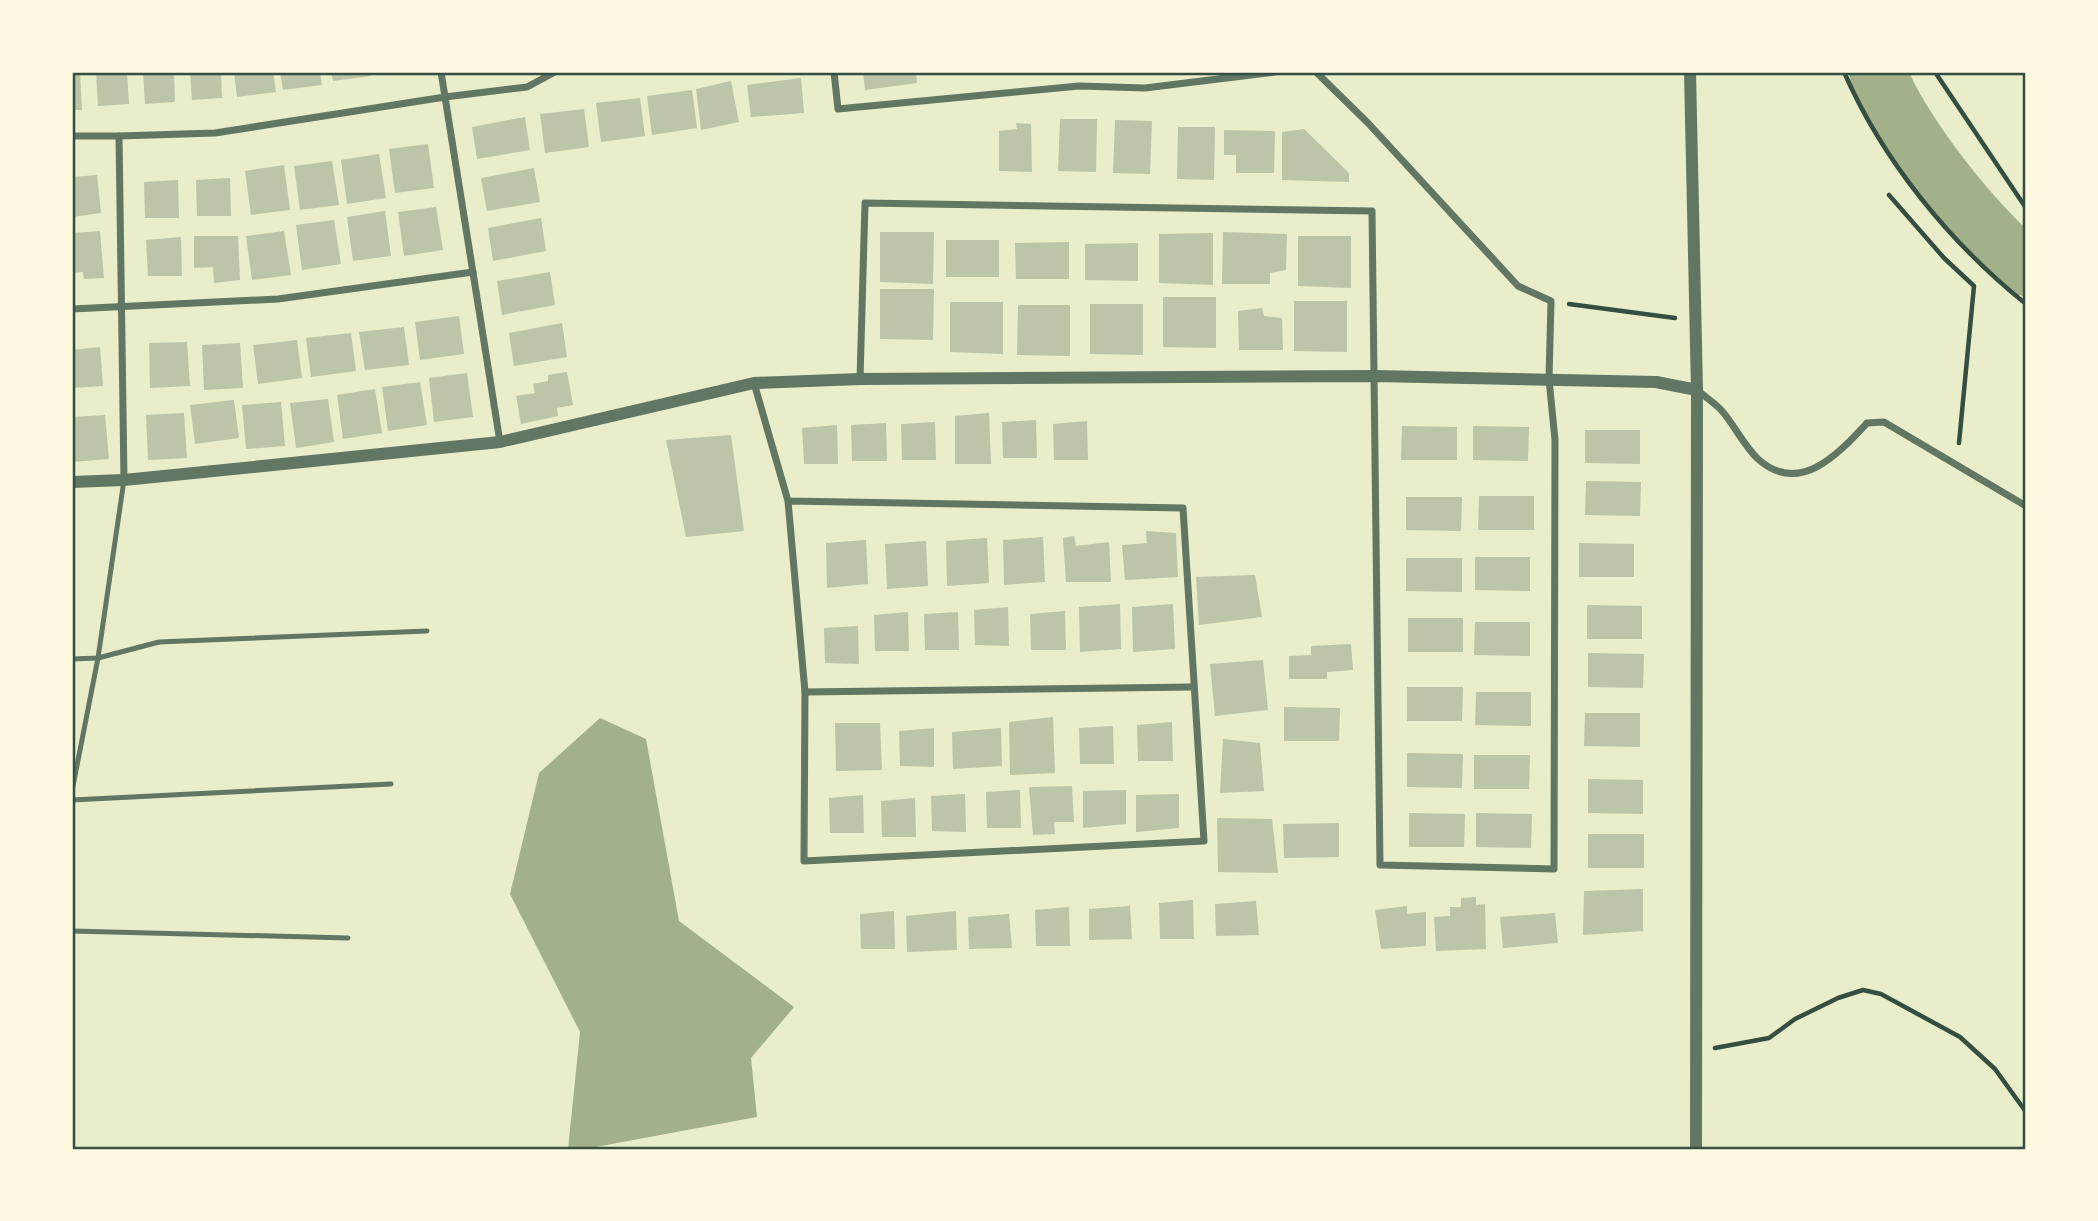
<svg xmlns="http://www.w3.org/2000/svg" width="2098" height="1221" font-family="'Roboto Condensed',sans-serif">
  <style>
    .water { fill: #a3b18a }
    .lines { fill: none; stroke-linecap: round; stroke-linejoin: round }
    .river { stroke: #a3b18a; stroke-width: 58 }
    .building { fill: #bcc5a7 }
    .path { stroke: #344e41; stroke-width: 4.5 }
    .service { stroke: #617663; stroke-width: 5 }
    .minor { stroke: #617663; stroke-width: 7 }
    .tertiary { stroke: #617663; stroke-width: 12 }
    .neatline { fill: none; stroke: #344e41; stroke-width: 2.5 }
  </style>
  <rect width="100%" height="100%" fill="#e9edc9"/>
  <path class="water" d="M600,718L646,739L679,921L794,1007L751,1058L757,1117L585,1149H568L580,1032L510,894L539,773Z"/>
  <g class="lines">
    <path class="river" d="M1878,72C1897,128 1978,230 2026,267"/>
  </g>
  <g class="building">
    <path d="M72,72H80L82,110H72Z"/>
    <path d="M96,72H127L129,104L98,106Z"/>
    <path d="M143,72H174L175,102L145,104Z"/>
    <path d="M190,72H221L222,98L192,100Z"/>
    <path d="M234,72H273L276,92L237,97Z"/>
    <path d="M280,72H320L322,85L283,90Z"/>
    <path d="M331,72H371V76L333,81Z"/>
    <path d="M863,72H916L917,83L865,90Z"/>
    <path d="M801,78L804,113L751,117L747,85Z"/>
    <path d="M731,81L739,122L701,130L696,89Z"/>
    <path d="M692,90L697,128L652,135L647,96Z"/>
    <path d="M640,98L645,136L601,142L596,103Z"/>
    <path d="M584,109L589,147L545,153L540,114Z"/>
    <path d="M525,117L530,150L477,159L472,127Z"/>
    <path d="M1060,119H1097L1096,172L1058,171Z"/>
    <path d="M1115,120L1152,121L1150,174L1113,173Z"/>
    <path d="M1016,123L1031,124L1032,172L999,171V131L1017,129Z"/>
    <path d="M1178,127H1215L1214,180L1177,179Z"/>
    <path d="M1304,129L1349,173V182L1282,180V132Z"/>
    <path d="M1224,130L1275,131L1274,173H1236V155H1224Z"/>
    <path d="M428,144L434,188L395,193L389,149Z"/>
    <path d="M379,154L386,198L347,204L341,160Z"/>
    <path d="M332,161L339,205L300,210L294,166Z"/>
    <path d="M284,165L290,210L251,215L245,171Z"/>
    <path d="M534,168L540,202L487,211L481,178Z"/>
    <path d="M97,175L101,213L72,217V177Z"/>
    <path d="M230,178L231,216H197L196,180Z"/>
    <path d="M178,180L179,218H145L144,182Z"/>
    <path d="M436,207L443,250L404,256L398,212Z"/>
    <path d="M385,211L391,256L353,261L347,217Z"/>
    <path d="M541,218L546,251L493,261L488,228Z"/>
    <path d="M334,220L341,264L302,270L296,225Z"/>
    <path d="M100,231L104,278L84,279L83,272L72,273V233Z"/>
    <path d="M284,231L291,275L252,280L246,236Z"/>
    <path d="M880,232H934L933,284L880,282Z"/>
    <path d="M1223,232L1287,234L1286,270L1270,273V284H1222Z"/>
    <path d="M1213,233V285L1159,283V234Z"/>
    <path d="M194,236H238L240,280L214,283L213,267L194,268Z"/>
    <path d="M1298,236H1351V288L1298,286Z"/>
    <path d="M181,237L182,276H148L146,240Z"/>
    <rect x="946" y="240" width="53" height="37"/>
    <path d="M1069,242V279H1016L1015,243Z"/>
    <path d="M1138,243V281L1085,280V244Z"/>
    <path d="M550,272L555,305L502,315L497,281Z"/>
    <path d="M880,289H934L933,340L880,339Z"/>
    <path d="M1163,297H1216V348L1163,347Z"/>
    <path d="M1294,301H1347V352L1294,351Z"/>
    <path d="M950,302H1003V354L950,352Z"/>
    <path d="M1090,304H1143V355L1090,354Z"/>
    <path d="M1018,305H1070V356L1017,355Z"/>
    <path d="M1262,308L1264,316L1282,318L1283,350H1239L1238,311Z"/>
    <path d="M459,316L464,354L420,360L415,322Z"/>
    <path d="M562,323L567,357L514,366L509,333Z"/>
    <path d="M404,327L409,365L365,370L359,332Z"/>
    <path d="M351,333L356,371L311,377L306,338Z"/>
    <path d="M297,340L302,378L258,384L253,345Z"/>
    <path d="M187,342L190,386L150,388L149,343Z"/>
    <path d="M240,343L243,388L204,390L202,345Z"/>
    <path d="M100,347L103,386L72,388V350Z"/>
    <path d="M567,372L573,405L557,408L558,416L521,424L516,396L535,393L533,384L548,381V375Z"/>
    <path d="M467,373L473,417L434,422L429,378Z"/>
    <path d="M420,382L427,425L388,431L382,387Z"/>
    <path d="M375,389L382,433L343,439L337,395Z"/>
    <path d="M328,399L334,442L296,448L290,403Z"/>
    <path d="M234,400L239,438L195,444L190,405Z"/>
    <path d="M281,402L285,446L246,449L242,405Z"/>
    <path d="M184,413L187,458L148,460L146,415Z"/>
    <path d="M989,413L991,464H955V416Z"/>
    <path d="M105,415L109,459L73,462L72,417Z"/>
    <path d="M1036,420L1037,458H1003L1002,422Z"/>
    <path d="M1087,421L1088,460H1054L1053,424Z"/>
    <path d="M935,422L936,460H902L901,424Z"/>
    <path d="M886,423L887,461H852L851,425Z"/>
    <path d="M837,425L838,464H804L802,428Z"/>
    <path d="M1402,426L1457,427V460H1401Z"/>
    <path d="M1473,426L1529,427L1528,461L1473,460Z"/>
    <path d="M1585,430H1640V464L1585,463Z"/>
    <path d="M731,435L744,531L686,537L666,440Z"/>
    <path d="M1586,481L1641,482L1640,516L1585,515Z"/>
    <path d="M1479,496H1534V530H1478Z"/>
    <path d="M1406,497H1462L1461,531L1406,530Z"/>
    <path d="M1146,531L1176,533L1178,577L1125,580L1122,545L1147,543Z"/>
    <path d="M1074,536L1076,546L1109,542L1111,582H1066L1063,538Z"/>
    <path d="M1043,537L1045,582L1004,585L1003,540Z"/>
    <path d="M987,538L989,583L947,586L946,541Z"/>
    <path d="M866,540L868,584L827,588L826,543Z"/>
    <path d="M926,541L928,586L887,589L885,544Z"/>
    <path d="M1579,543L1634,544V577H1579Z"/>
    <path d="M1475,557H1530V591L1475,590Z"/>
    <path d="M1406,558H1462V592L1406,591Z"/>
    <path d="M1255,575L1262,617L1199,625L1196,577Z"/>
    <path d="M1120,604L1121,649L1080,652L1079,607Z"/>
    <path d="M1173,604L1175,649L1133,652L1132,607Z"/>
    <path d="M1587,605L1642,606V639H1587Z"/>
    <path d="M1008,607L1009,646L975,645L974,610Z"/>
    <path d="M1065,611L1066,650H1031L1030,614Z"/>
    <path d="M908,612L909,651H875L874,615Z"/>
    <path d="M958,612L959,650H925L924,614Z"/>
    <rect x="1408" y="618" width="55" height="34"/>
    <path d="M1475,622H1530V656L1474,655Z"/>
    <path d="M858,626L859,664L825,663L824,628Z"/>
    <path d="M1351,644L1353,670L1327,672V679H1289V656L1311,655V646Z"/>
    <path d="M1588,653L1644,654L1643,688L1588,687Z"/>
    <path d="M1263,660L1268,710L1215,716L1210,664Z"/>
    <path d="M1407,687H1463L1462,721H1407Z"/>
    <path d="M1476,692H1531V726L1475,725Z"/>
    <path d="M1284,707L1340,708L1339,741H1284Z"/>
    <path d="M1585,713H1640V747L1584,746Z"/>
    <path d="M1053,717L1055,773L1010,775L1009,722Z"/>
    <path d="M1172,722L1173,761H1138L1137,725Z"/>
    <path d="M835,723H880L882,770L836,771Z"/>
    <path d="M1113,726L1114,764H1080L1079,728Z"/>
    <path d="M934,728V767L900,766L899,731Z"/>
    <path d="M1001,728L1002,766L953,769L952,732Z"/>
    <path d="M1223,739L1260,743L1264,791L1220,793Z"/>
    <path d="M1407,753L1463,754L1462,788L1407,787Z"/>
    <path d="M1474,755H1530L1529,789H1474Z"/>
    <path d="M1588,779L1643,780V814L1588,813Z"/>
    <path d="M1072,786L1074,822H1054L1055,834L1033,835L1029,787Z"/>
    <path d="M1020,790L1021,828H987L986,792Z"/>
    <path d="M1126,790V824L1083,828V791Z"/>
    <path d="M965,794L966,832L932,831L931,796Z"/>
    <path d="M1179,794V828L1136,832V795Z"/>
    <path d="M863,795L864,833H830L829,798Z"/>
    <path d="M915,798L916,837H882L881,801Z"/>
    <path d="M1409,813L1465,814L1464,847H1409Z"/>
    <path d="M1476,813L1532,814L1531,848L1476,847Z"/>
    <path d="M1217,818L1272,819L1278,873L1218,872Z"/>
    <path d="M1339,823V857L1284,858L1283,824Z"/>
    <rect x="1588" y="834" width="56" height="34"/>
    <path d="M1643,889V931L1583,935L1584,891Z"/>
    <path d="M1476,897V905L1485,904L1486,949L1436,951L1434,917L1450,916V907H1461V898Z"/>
    <path d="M1193,900L1194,939H1160L1159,903Z"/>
    <path d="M1256,901L1259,935L1216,936L1215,904Z"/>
    <path d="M1130,906L1132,939L1089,940V909Z"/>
    <path d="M1407,906V914L1426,912V946L1381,949L1375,910Z"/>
    <path d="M1069,907L1070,946H1036L1035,910Z"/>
    <path d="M894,911L895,949H861L860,914Z"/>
    <path d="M956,911L957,950L907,952L906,916Z"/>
    <path d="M1555,913L1558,943L1503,948L1500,917Z"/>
    <path d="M1009,914L1012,948L969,949L968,917Z"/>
  </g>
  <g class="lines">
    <g class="path">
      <path d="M1844,72C1883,161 1950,243 2026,304"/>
      <path d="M1935,72L2026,208"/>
      <path d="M1889,195L1944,258L1974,286L1959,443"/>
      <path d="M1569,304L1675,318"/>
      <path d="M1715,1048L1769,1038L1795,1019L1838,998L1863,990L1881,994L1960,1037L1995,1069L2026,1112"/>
    </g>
    <g class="service">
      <path d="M72,659L98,658L159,642L427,631"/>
      <path d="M72,791L98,658L124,480"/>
      <path d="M72,800L391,784"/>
      <path d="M72,931L348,938"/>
    </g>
    <g class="minor">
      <path d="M834,72L838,109L1079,86L1145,88L1275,72"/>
      <path d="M72,136H119L124,480"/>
      <path d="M119,136L215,133L445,97L441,72"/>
      <path d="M72,309L278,299L473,272"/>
      <path d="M860,379L865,203L1372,211L1380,865L1554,869L1555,440L1549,379L1551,301L1518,286L1368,123L1316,72"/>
      <path d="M754,383L788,501L805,692L804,861L1204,841L1183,508L788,501"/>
      <path d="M1697,390C1705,397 1715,403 1722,411C1735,426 1744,446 1758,459C1800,497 1840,452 1867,423L1884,422L2026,506"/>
      <path d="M500,442L445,97L527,87L555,72"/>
      <path d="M805,692L1193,687"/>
    </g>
    <g class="tertiary">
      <path d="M72,482L124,480L500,442L754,383L860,379L1375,376L1656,382L1697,390L1690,72"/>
      <path d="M1696,1149L1697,390"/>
    </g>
  </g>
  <rect width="2098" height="1221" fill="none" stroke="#fefae0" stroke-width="147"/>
  <rect x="74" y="74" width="1950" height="1074" class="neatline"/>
</svg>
